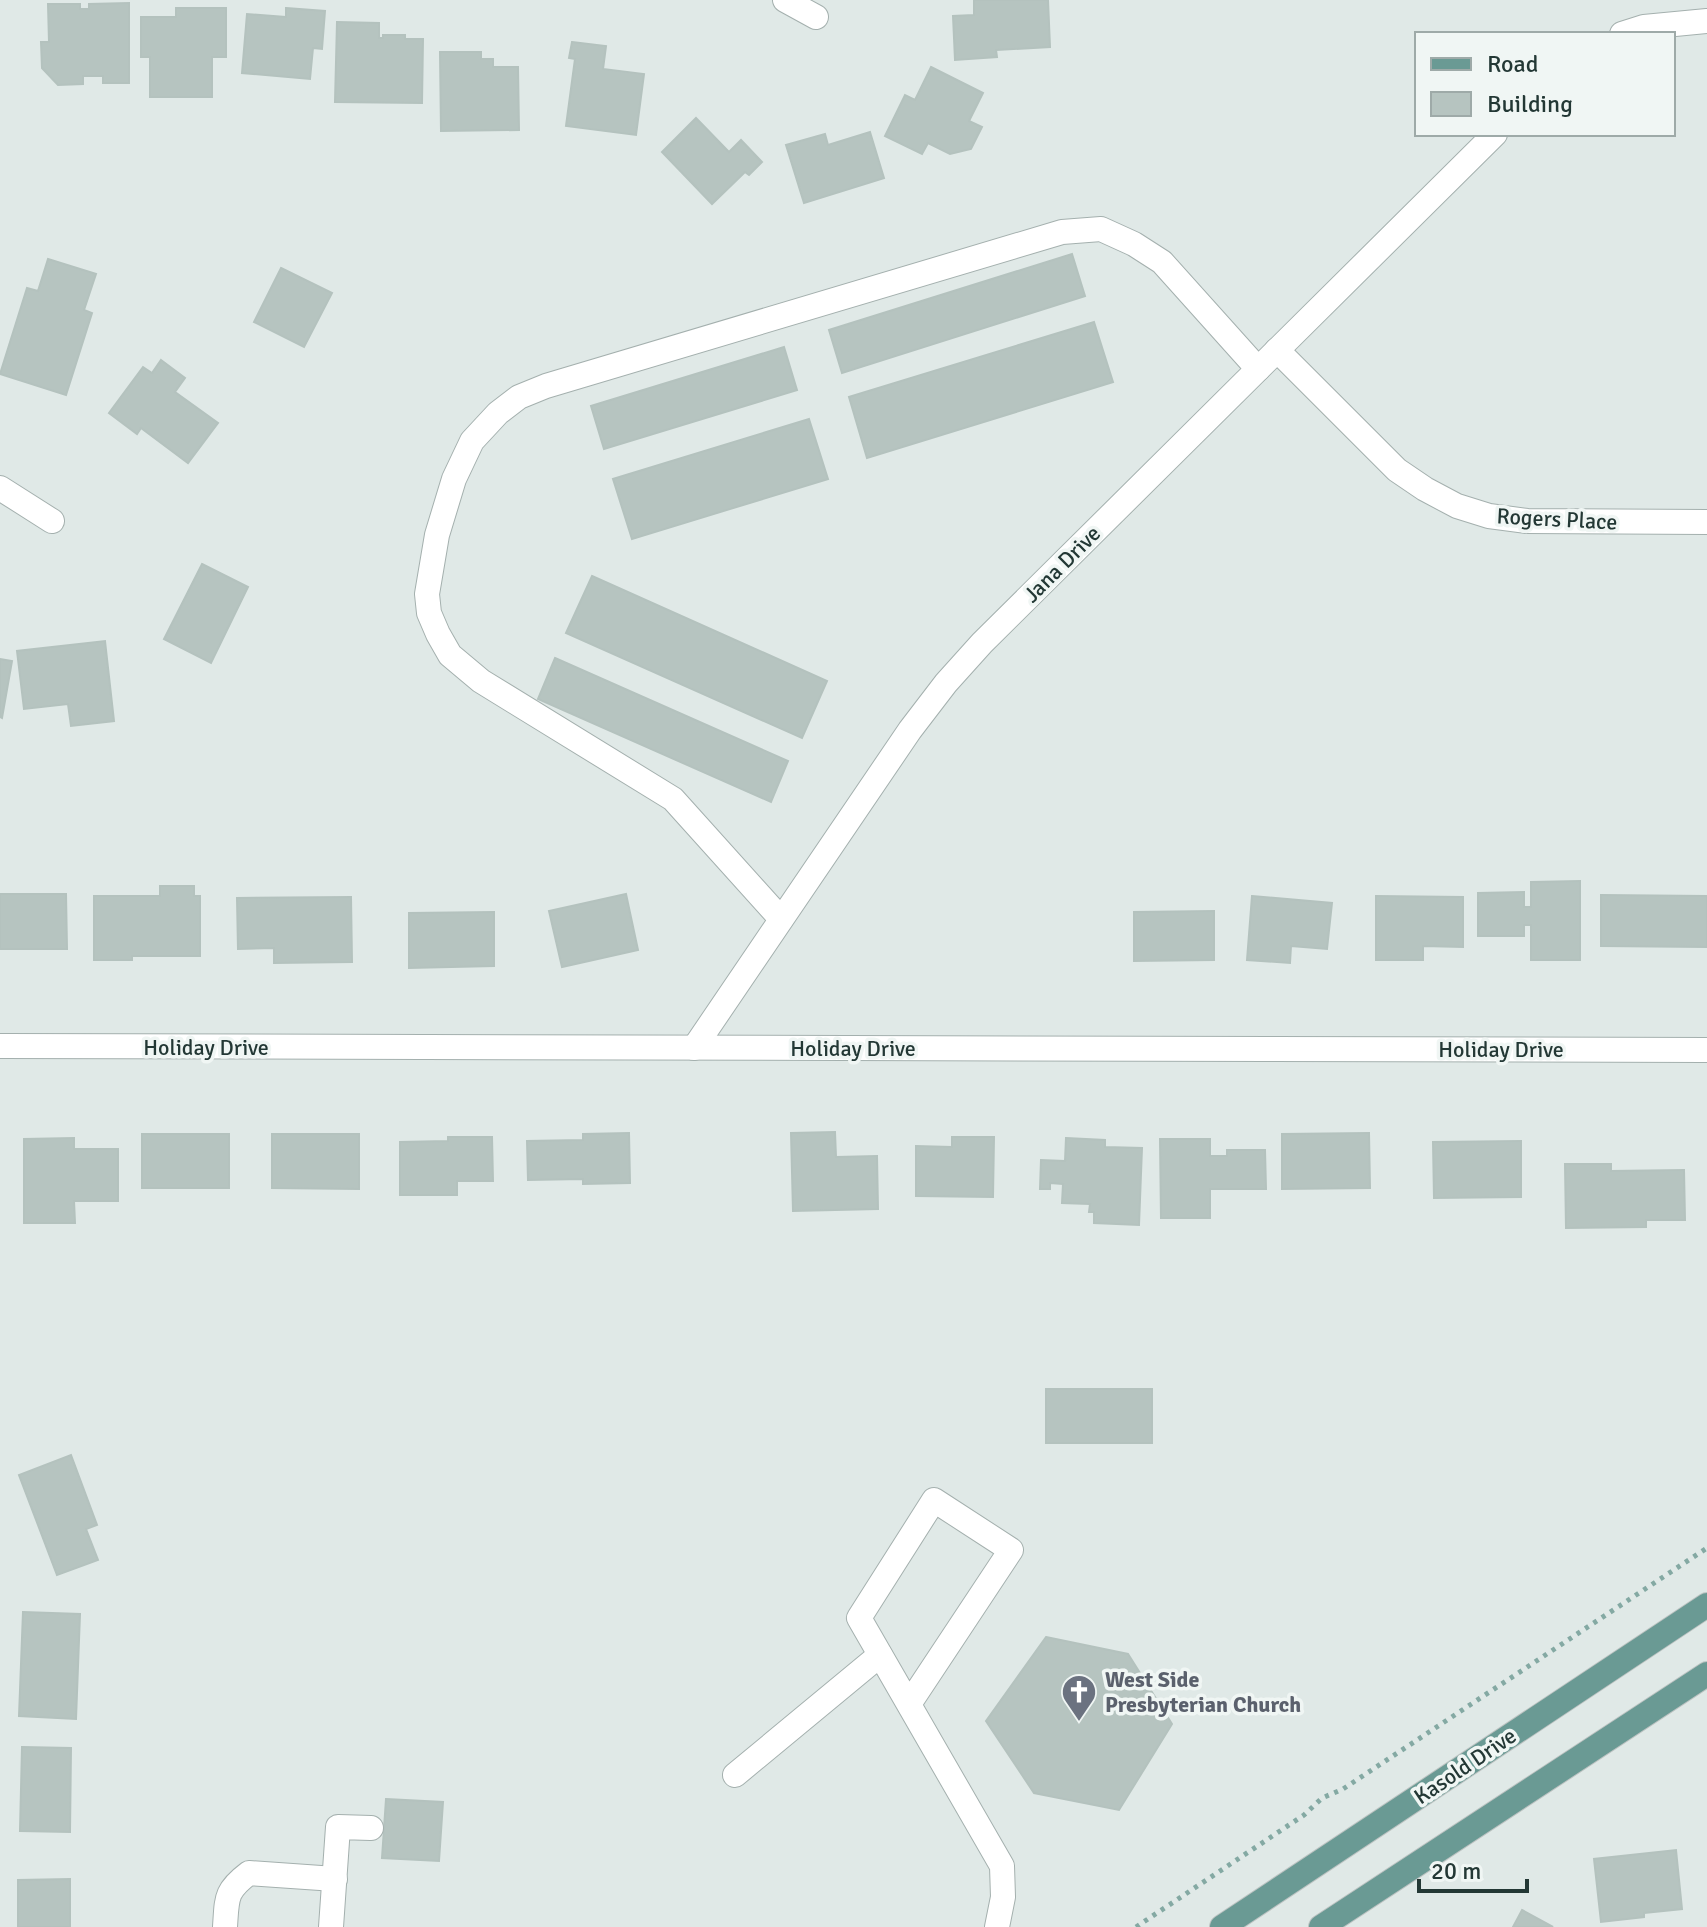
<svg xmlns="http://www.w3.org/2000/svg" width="1707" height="1927" font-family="Signika,sans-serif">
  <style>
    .building { fill: #b6c4c0; stroke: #b4c2be; stroke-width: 2 }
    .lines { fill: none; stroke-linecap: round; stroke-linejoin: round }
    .minor-casing { stroke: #a4b0ae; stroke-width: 26 }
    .major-casing { stroke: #bdc3c2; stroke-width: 26 }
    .path { stroke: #84a9a3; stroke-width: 5; stroke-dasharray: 4 6; stroke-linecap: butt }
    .minor { stroke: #fff; stroke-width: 24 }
    .major { stroke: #6a9a94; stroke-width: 24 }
    .labels { text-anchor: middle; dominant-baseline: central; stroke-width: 7; stroke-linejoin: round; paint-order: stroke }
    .street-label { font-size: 22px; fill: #233835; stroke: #f0f6f4 }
    .worship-label { font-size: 22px; font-weight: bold; fill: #5b616d; stroke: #f0f6f4; text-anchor: start }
  </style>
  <rect width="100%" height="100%" fill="#e0e9e7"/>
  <g class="building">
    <path d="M974,0H1048L1050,47L996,50L997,57L955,60L953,16L974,15Z"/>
    <path d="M129,3V83H103V76H83V84L58,85L42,68L41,42H49L48,4H80V9H89V4Z"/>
    <path d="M176,8H226V57H212V97H150V57H141V17H176Z"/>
    <path d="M286,8L325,11L322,49L313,48L310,79L242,73L247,14L286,17Z"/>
    <path d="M337,22L379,23V38H383V35H405V39H423L422,103L335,102Z"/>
    <path d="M572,42L606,46L603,69L644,74L636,135L566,126L575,59L569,58Z"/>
    <path d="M440,52H481V59H493V67H518L519,130L441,131Z"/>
    <path d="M931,67L983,93L969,121L982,127L971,149L950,154L928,143L922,154L885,136L905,95L915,100Z"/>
    <path d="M696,118L729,152L741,140L762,162L749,175L745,172L712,204L662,152Z"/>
    <path d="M870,132L884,178L804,203L786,145L825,134L828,145Z"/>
    <path d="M1072,254L1085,296L842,373L829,330Z"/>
    <path d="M48,259L96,274L84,310L92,313L66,395L0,374L27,288L38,291Z"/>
    <path d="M281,268L332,293L304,347L254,322Z"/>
    <path d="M1094,322L1113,382L867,458L849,397Z"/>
    <path d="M784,347L797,390L604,449L591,406Z"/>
    <path d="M161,360L185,378L175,392L218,423L188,463L141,428L137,434L109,413L143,367L152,373Z"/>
    <path d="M809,419L828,479L632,539L613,479Z"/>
    <path d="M202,564L248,587L211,663L164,639Z"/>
    <path d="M592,576L827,681L802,738L566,633Z"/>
    <path d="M105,641L114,721L71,726L68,704L24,709L17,651Z"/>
    <path d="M555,658L788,761L771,802L538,699Z"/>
    <path d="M0,659L12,661L2,718L0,717Z"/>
    <path d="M1580,881V960H1531V925H1524V936H1478V893L1524,892V907H1531V882Z"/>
    <path d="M160,886H194V896H200V956H132V960H94V896H160Z"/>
    <path d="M0,894H66L67,949H0Z"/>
    <path d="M626,894L638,950L562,967L549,911Z"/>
    <path d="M1601,895L1707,896V947L1601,946Z"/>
    <path d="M1252,896L1332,903L1327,949L1291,946L1290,963L1247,960Z"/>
    <path d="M1376,896L1463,897V947L1423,946V960H1376Z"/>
    <path d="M351,897L352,962L274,963V948L238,949L237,898Z"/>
    <path d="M1214,911V960L1134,961V912Z"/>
    <path d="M494,912V966L409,968V913Z"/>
    <path d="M835,1132L836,1157L877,1156L878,1209L793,1211L791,1133Z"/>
    <path d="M629,1133L630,1183L583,1184V1179L528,1180L527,1141L583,1140V1134Z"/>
    <path d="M1369,1133L1370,1188L1282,1189V1134Z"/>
    <rect x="142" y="1134" width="87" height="54"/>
    <path d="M272,1134H359V1189L272,1188Z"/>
    <path d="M448,1137H492L493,1181H457V1195H400V1142L448,1141Z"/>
    <path d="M952,1137H994L993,1197L916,1196V1146L952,1147Z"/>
    <path d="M74,1138V1149H118V1201H74L75,1223H24V1139Z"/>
    <path d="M1066,1138L1105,1140V1147L1142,1148L1139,1225L1094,1223V1212H1089L1090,1204L1062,1203L1063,1184L1050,1183V1189H1040L1041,1160L1065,1161Z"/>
    <path d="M1160,1139H1210V1156H1227V1150H1265L1266,1189H1210V1218H1161Z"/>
    <path d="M1521,1141V1197L1434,1198L1433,1142Z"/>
    <path d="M1565,1164H1611V1171L1684,1170L1685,1220H1646V1227L1566,1228Z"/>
    <rect x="1046" y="1389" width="106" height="54"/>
    <path d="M71,1455L97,1525L86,1529L98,1560L57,1575L19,1475Z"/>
    <path d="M23,1612L80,1614L76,1719L19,1716Z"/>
    <path d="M1046,1637L1128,1654L1172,1724L1119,1810L1034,1793L986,1721Z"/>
    <path d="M22,1747L71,1748L70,1832L20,1831Z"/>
    <path d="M386,1799L443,1802L439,1861L382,1858Z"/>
    <path d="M1676,1850L1682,1909L1644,1913V1917L1601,1922L1594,1859Z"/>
    <path d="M70,1879V1927H18V1880Z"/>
    <path d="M1522,1910L1553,1927H1513Z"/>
  </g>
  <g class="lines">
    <defs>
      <g id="minor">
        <path d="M785,0L816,17"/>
        <path d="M1622,34L1644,27L1707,21"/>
        <path d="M1277,350L1397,470L1425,489L1457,506L1489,516L1527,521L1707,522"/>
        <path d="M0,488L52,521"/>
        <path d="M781,919L673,799L481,681L450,655L438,634L429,613L427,594L437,535L454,479L472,441L498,413L519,397L546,386L1062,232L1101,229L1134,244L1162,262L1258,369"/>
        <path d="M0,1046L1707,1050"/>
        <path d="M694,1048L910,730L946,683L982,643L1495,134"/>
        <path d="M909,1704L1011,1550L934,1500L859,1618L1002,1866L1003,1897L997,1927"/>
        <path d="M735,1775L880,1655"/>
        <path d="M225,1927C227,1898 225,1891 249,1873L335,1879"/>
        <path d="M331,1927L338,1827L371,1828"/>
      </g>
      <g id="major">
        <path d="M1222,1927L1707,1605"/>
        <path d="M1321,1927L1707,1674"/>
      </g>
    </defs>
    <use href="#minor" class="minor-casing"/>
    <use href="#major" class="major-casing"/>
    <path class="path" d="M1136,1927L1304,1815L1322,1798L1343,1789L1707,1548"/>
    <use href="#minor" class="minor"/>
    <use href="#major" class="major"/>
  </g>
  <defs>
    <symbol id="church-pin" viewBox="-11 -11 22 30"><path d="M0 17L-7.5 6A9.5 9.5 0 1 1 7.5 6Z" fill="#6b7280" stroke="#f0f6f4"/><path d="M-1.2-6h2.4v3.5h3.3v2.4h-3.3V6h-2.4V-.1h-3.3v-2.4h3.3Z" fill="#fff"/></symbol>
  </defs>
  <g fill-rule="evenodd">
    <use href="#church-pin" x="1059" y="1672" width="40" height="54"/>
  </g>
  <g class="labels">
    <g class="street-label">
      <text transform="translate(1557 519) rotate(3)">Rogers Place</text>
      <text transform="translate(1062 564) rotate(-45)">Jana Drive</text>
      <text x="206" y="1047">Holiday Drive</text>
      <text x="853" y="1048">Holiday Drive</text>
      <text x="1501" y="1049">Holiday Drive</text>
      <text transform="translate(1465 1766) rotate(-34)">Kasold Drive</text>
    </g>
    <g class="worship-label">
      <text x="1105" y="1679">West Side<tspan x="1105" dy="25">Presbyterian Church</tspan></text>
    </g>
  </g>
  <rect x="1415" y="32" width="260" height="104" fill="#f0f6f4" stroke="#9eaaa8" stroke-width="2"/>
  <rect x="1431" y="58" width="40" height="12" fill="#6a9a94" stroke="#9eaaa8" stroke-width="2"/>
  <text x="1487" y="72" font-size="24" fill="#233835">Road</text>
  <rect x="1431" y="92" width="40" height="24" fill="#b6c4c0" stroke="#9eaaa8" stroke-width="2"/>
  <text x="1487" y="112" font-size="24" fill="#233835">Building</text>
  <path d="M1419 1879v12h108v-12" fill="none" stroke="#233835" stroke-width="4"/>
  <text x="1431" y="1879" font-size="24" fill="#233835" stroke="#f0f6f4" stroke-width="6" paint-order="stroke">20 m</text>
</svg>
